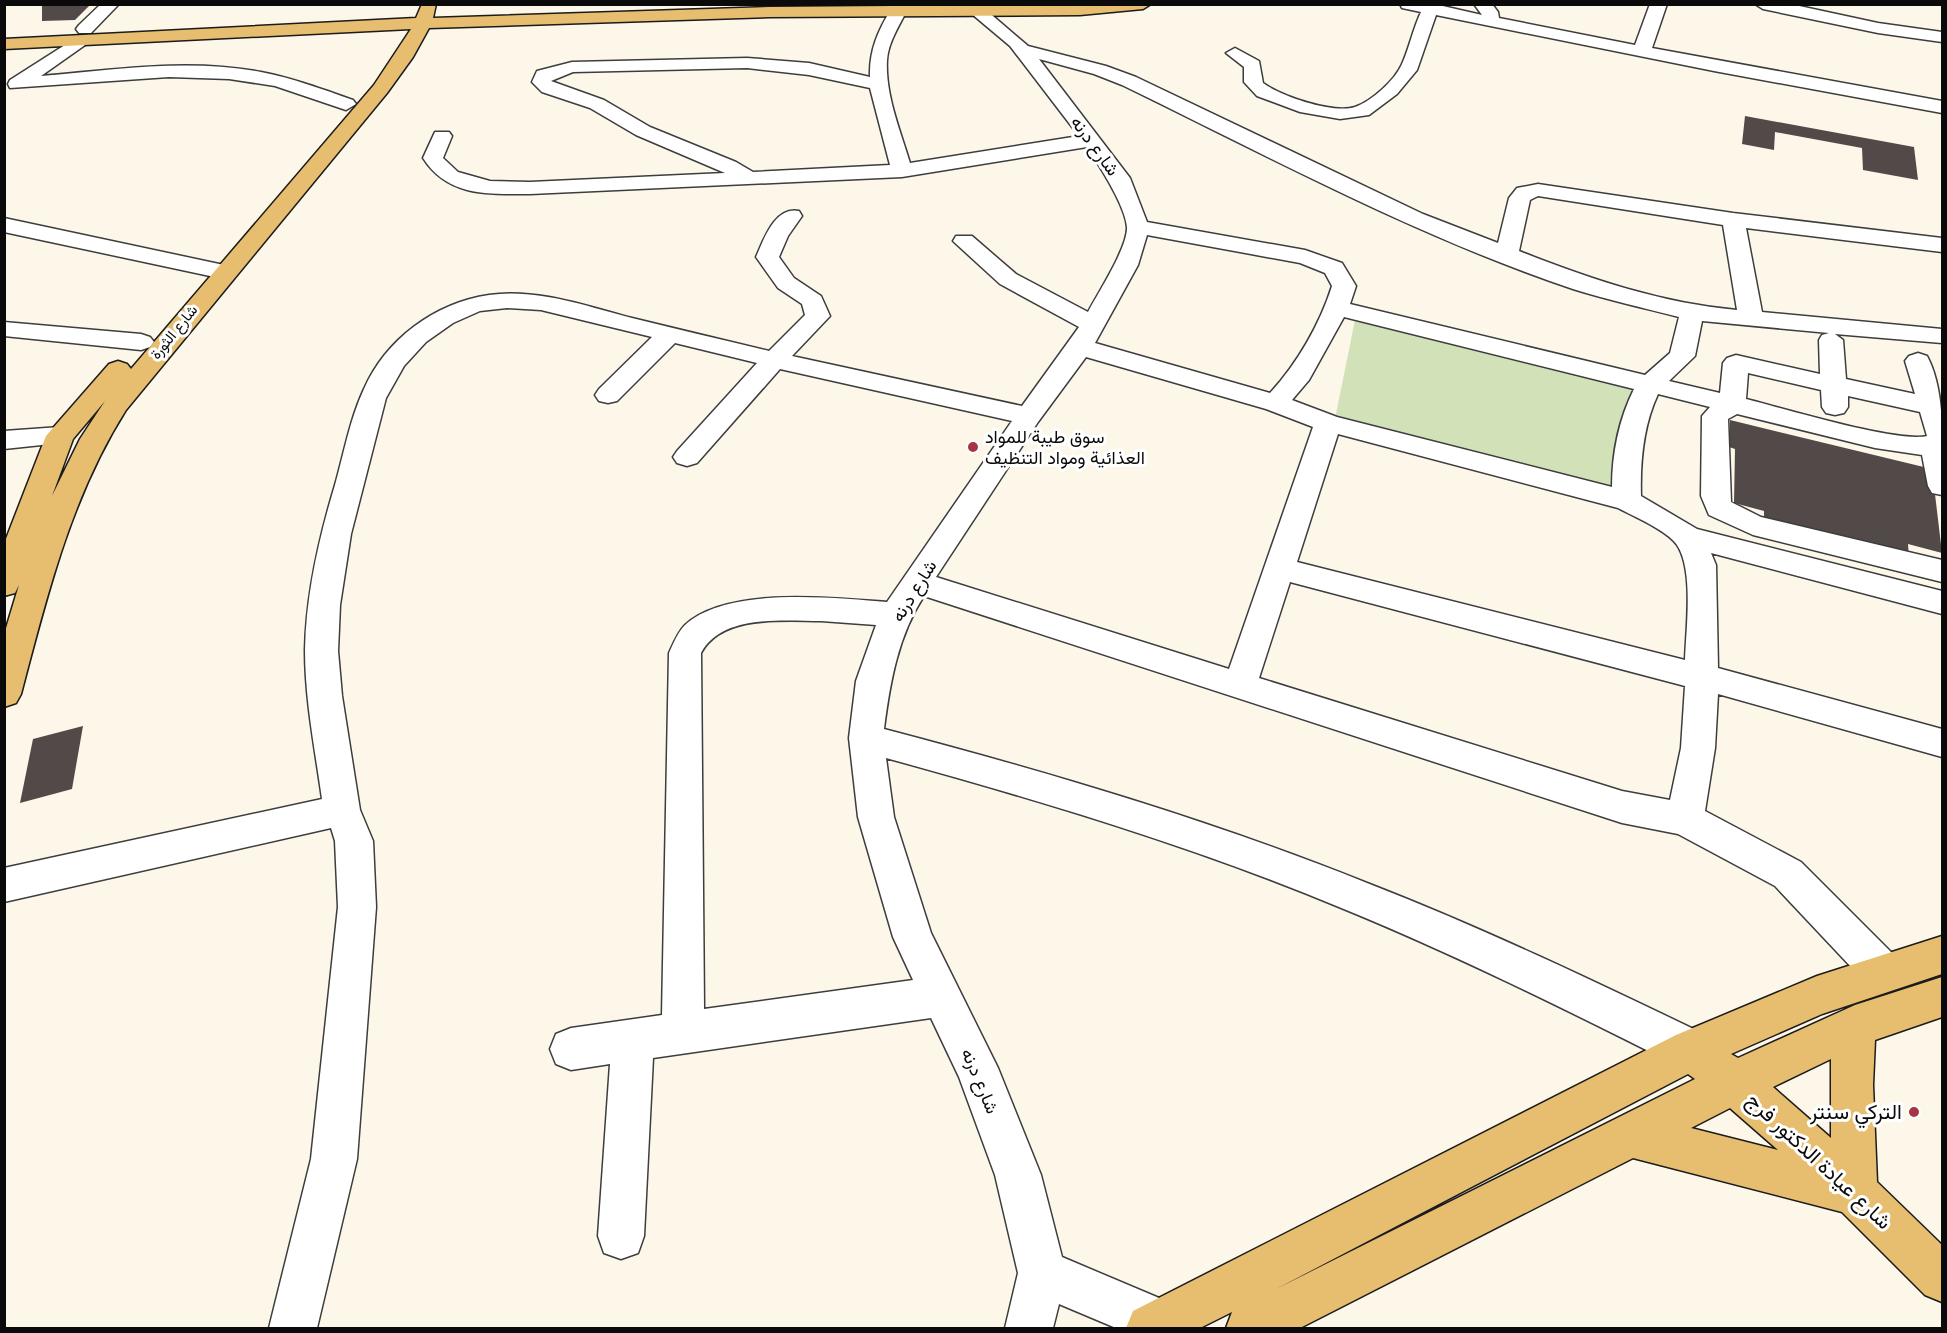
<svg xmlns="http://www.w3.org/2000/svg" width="1947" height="1333" font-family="Spectral,Vazirmatn,serif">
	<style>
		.green { fill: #d1e1b8 }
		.building { fill: #514a48 }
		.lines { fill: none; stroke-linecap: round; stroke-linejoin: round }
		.minor-casing { stroke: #3d3d3d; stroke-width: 3 }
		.major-casing { stroke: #1b1b1b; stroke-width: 3 }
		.minor { fill: #fff; fill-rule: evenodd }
		.major { fill: #e7be6f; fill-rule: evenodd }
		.poi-dot { fill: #a73445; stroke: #fff; stroke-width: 2 }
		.labels { text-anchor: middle; stroke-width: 6; stroke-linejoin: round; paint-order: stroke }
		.far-street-label { font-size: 15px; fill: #0a0a0a; stroke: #fff }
		.street-label { font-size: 18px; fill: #0a0a0a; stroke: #fff }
		.poi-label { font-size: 18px; fill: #0a0a0a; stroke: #fff; text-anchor: start }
		.near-poi-label { font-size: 21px; fill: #0a0a0a; stroke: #fff; text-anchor: end }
		.near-street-label { font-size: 21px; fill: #0a0a0a; stroke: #fff }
	</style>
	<rect width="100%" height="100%" fill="#fcf7e9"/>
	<path class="green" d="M 1356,315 L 1636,385 L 1617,493 L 1335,419 Z"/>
	<path class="building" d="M 42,4 L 91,4 L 75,20 L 42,21 Z
		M 1745,116 L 1914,147 L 1918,180 L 1863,170 L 1862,148 L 1775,132 L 1774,150 L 1742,144 Z
		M 1730,420 L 1932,469 L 1942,553 L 1908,544 L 1909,558 L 1764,520 L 1764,511 L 1734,503 L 1735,449 L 1729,447 Z
		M 83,726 L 72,789 L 20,803 L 33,739 Z"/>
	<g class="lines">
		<g class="minor-casing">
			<path id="minor" d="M 101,4 L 119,4 L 91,33 L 79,33 L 76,29 L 79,25 Z
				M 960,4 L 979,4 L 1028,46 L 1106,66 L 1136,77 L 1423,214 L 1498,243 L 1509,198 L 1517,188 L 1538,184 L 1733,213 L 1942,238 L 1942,252 L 1746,228 L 1762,312 L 1942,329 L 1942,343 L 1835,334 L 1843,340 L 1846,379 L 1915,394 L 1905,361 L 1909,356 L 1918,353 L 1927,356 C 1947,393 1942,452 1942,495 L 1932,493 L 1928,486 L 1922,455 L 1875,448 L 1737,414 L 1728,419 L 1731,502 L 1761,517 L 1942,560 L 1942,582 L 1753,535 L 1709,515 L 1701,496 L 1702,416 L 1710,407 L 1658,394 C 1643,426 1640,462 1641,496 L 1697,529 L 1942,591 L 1942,614 L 1711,553 L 1716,565 L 1718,668 L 1942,729 L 1942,757 L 1718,694 L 1715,748 L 1705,811 L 1801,862 L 1897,958 L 1903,972 L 1897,986 L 1883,991 L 1869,986 L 1775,886 L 1678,834 L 1622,823 L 924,596 C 898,636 890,682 884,729 C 1048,772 1210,820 1367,883 C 1483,928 1594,981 1706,1035 L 1712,1050 L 1706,1065 L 1691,1071 L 1676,1065 C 1565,1009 1454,954 1339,907 C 1192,846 1039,800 886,758 L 894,817 L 931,933 L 998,1068 L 1041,1175 L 1062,1257 L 1178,1306 L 1186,1323 L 1183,1328 L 1116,1328 L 1059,1304 L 1053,1328 L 1005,1328 L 1018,1273 L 995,1175 L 959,1077 L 931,1018 L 653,1058 L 644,1236 L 638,1253 L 621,1259 L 604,1253 L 598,1236 L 610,1064 L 571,1070 L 556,1064 L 550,1049 L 556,1034 L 571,1028 L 662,1015 L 669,653 C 673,644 678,632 685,625 C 727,586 834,598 887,602 L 1012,421 L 780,369 L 697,463 L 687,466 L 677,463 L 673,457 L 677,451 L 757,363 L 675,343 L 617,401 L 608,403 L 599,401 L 595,395 L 599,389 L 652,337 L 541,310 L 507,308 L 480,311 L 453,323 L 426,342 L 404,366 L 386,398 L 351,534 L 340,605 L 338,651 L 342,696 L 360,810 L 373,841 L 376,907 L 357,1159 L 317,1328 L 269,1328 L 311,1159 L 338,907 L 335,841 L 331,828 L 4,902 L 4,868 L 322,799 C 315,749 305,700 305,650 C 306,594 319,538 335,485 C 344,453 350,419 364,389 C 386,339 435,303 489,295 C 537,288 586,306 632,318 C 677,329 723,340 769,351 L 805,315 L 802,304 L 778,288 L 756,257 C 764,239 775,206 799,211 L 802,216 L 788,236 L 779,257 L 794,278 L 821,296 L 830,316 L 792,356 L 1022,406 L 1079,327 L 1000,284 L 953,241 L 956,236 L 972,236 L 1016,274 L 1088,312 C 1098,293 1128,247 1127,227 C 1125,205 1099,165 1087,147 L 902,177 L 530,194 C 488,194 448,197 423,158 L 435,132 L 449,132 L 452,136 L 443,158 L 458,172 L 490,181 L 530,182 L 725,173 L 636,135 L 590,108 L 542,92 L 532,82 L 537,71 L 572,62 L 747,58 L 809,63 L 870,77 C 869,51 878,30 892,8 L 898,7 L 906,12 C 899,26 888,43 887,60 C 885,94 900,130 910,163 L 1079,136 L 1010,46 ZM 1039,59 L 1094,74 L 1122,85 C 1270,157 1418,237 1573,289 C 1608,300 1644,308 1679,317 L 1670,353 L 1645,375 L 1350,304 L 1356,286 L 1342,263 L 1305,250 L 1147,222 L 1130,178 ZM 747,68 L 809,75 L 870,88 L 890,165 L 753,172 L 736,162 L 650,127 L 604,100 L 551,81 L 573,72 ZM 1538,196 L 1723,225 L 1737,310 C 1661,303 1590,279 1519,251 L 1530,200 ZM 1147,235 L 1300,263 L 1325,273 L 1332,286 C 1320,324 1297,364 1270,393 L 1095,343 L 1138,265 ZM 1344,317 L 1634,389 C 1619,419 1612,454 1612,487 L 1337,417 L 1292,400 L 1309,380 ZM 1702,321 L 1829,333 L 1822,335 L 1819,340 L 1820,374 L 1736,355 L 1727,358 L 1723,363 L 1720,393 L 1669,381 L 1695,356 ZM 1086,357 L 1266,409 L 1313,427 L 1229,669 L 936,577 L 1038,422 ZM 1748,373 L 1821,390 L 1822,407 L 1826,413 L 1835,415 L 1844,413 L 1848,407 L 1848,396 L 1920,412 L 1927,436 C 1897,443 1783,408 1746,399 ZM 1338,434 L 1618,508 C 1633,516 1668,531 1677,545 C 1694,570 1686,629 1685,660 L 1297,562 ZM 1290,582 L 1685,686 L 1681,748 L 1670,800 L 1622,791 L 1259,678 ZM 821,621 L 876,625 L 856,681 L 849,738 L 858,817 L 893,937 L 913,980 L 704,1009 L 701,653 C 722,614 783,621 821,621 Z
				M 1400,4 L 1434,4 L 1482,15 L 1474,4 L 1492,4 L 1498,12 L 1499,18 L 1635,45 L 1650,4 L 1667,4 L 1652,48 L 1942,101 L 1942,113 L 1714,71 L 1436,15 L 1417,70 L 1397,94 L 1369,115 L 1340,119 L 1300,112 L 1257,96 L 1244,82 L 1244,67 L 1226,53 L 1235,48 L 1259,61 L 1263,83 C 1281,96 1333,114 1355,107 C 1372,101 1395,80 1402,64 C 1409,49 1413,29 1421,12 L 1402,8 Z
				M 1755,4 L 1790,4 L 1878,23 L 1942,32 L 1942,42 L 1878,33 L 1763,9 Z
				M 79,36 L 88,41 L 85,45 L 41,76 C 113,70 188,58 261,72 C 292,78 322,89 353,100 L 356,104 L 346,110 L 275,86 L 229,79 L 169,77 L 10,88 L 8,84 L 10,80 Z
				M 4,218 L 224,265 L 232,267 L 236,272 L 232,277 L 224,279 L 4,232 Z
				M 4,322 L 141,334 L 150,337 L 154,342 L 150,347 L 141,350 L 4,336 Z
				M 60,427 L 70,430 L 74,436 L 70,442 L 4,449 L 4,431 Z"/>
		</g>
		<g class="major-casing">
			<path id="major" d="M 422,4 L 436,4 L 433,18 L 770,7 L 1151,4 L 1143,9 L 1080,15 L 770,17 L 429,28 L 413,57 L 387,93 L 126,410 C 71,497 47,595 21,694 L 16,703 L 4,707 L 4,635 L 19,585 L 15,593 L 4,596 L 4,544 L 46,436 L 109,364 L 118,361 L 127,364 L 131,369 L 374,85 L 411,29 L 4,49 L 4,39 L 416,18 ZM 105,401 L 80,439 L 52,496 L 73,439 Z
				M 1942,936 L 1942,974 L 1822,1014 L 1731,1054 L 1738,1058 L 1855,1005 L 1942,977 L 1942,1017 L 1875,1040 L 1873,1085 L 1877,1182 L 1942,1245 L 1942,1302 L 1925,1295 L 1842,1212 L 1633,1158 L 1300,1328 L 1226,1328 L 1232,1312 L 1200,1328 L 1126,1328 L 1133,1311 L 1676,1035 L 1817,976 ZM 1831,1059 L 1831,1138 L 1773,1087 ZM 1688,1074 L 1695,1079 L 1276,1289 ZM 1730,1108 L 1778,1150 L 1691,1128 Z"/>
		</g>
		<use href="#minor" class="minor"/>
		<use href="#major" class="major"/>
	</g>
	<g class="poi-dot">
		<circle cx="973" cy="447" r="6"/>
		<circle cx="1914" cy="1112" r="6"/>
	</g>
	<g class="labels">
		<g class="far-street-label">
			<text transform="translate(174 332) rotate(-51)" y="5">شارع الثورة</text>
		</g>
		<g class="street-label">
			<text transform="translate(1095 146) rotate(54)" y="6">شارع درنه</text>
			<text transform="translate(914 591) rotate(-58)" y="6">شارع درنه</text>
			<text transform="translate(980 1081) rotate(67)" y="6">شارع درنه</text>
		</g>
		<g class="poi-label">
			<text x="985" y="443">سوق طيبة للمواد<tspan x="985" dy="21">العذائية ومواد التنظيف</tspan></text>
		</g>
		<g class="near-poi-label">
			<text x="1902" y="1119">التركي سنتر</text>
		</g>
		<g class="near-street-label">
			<text transform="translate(1819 1161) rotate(43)" y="7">شارع عيادة الدكتور فرج</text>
		</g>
	</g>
	<rect width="1947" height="1333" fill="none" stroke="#0a0a0a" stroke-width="12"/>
</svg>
